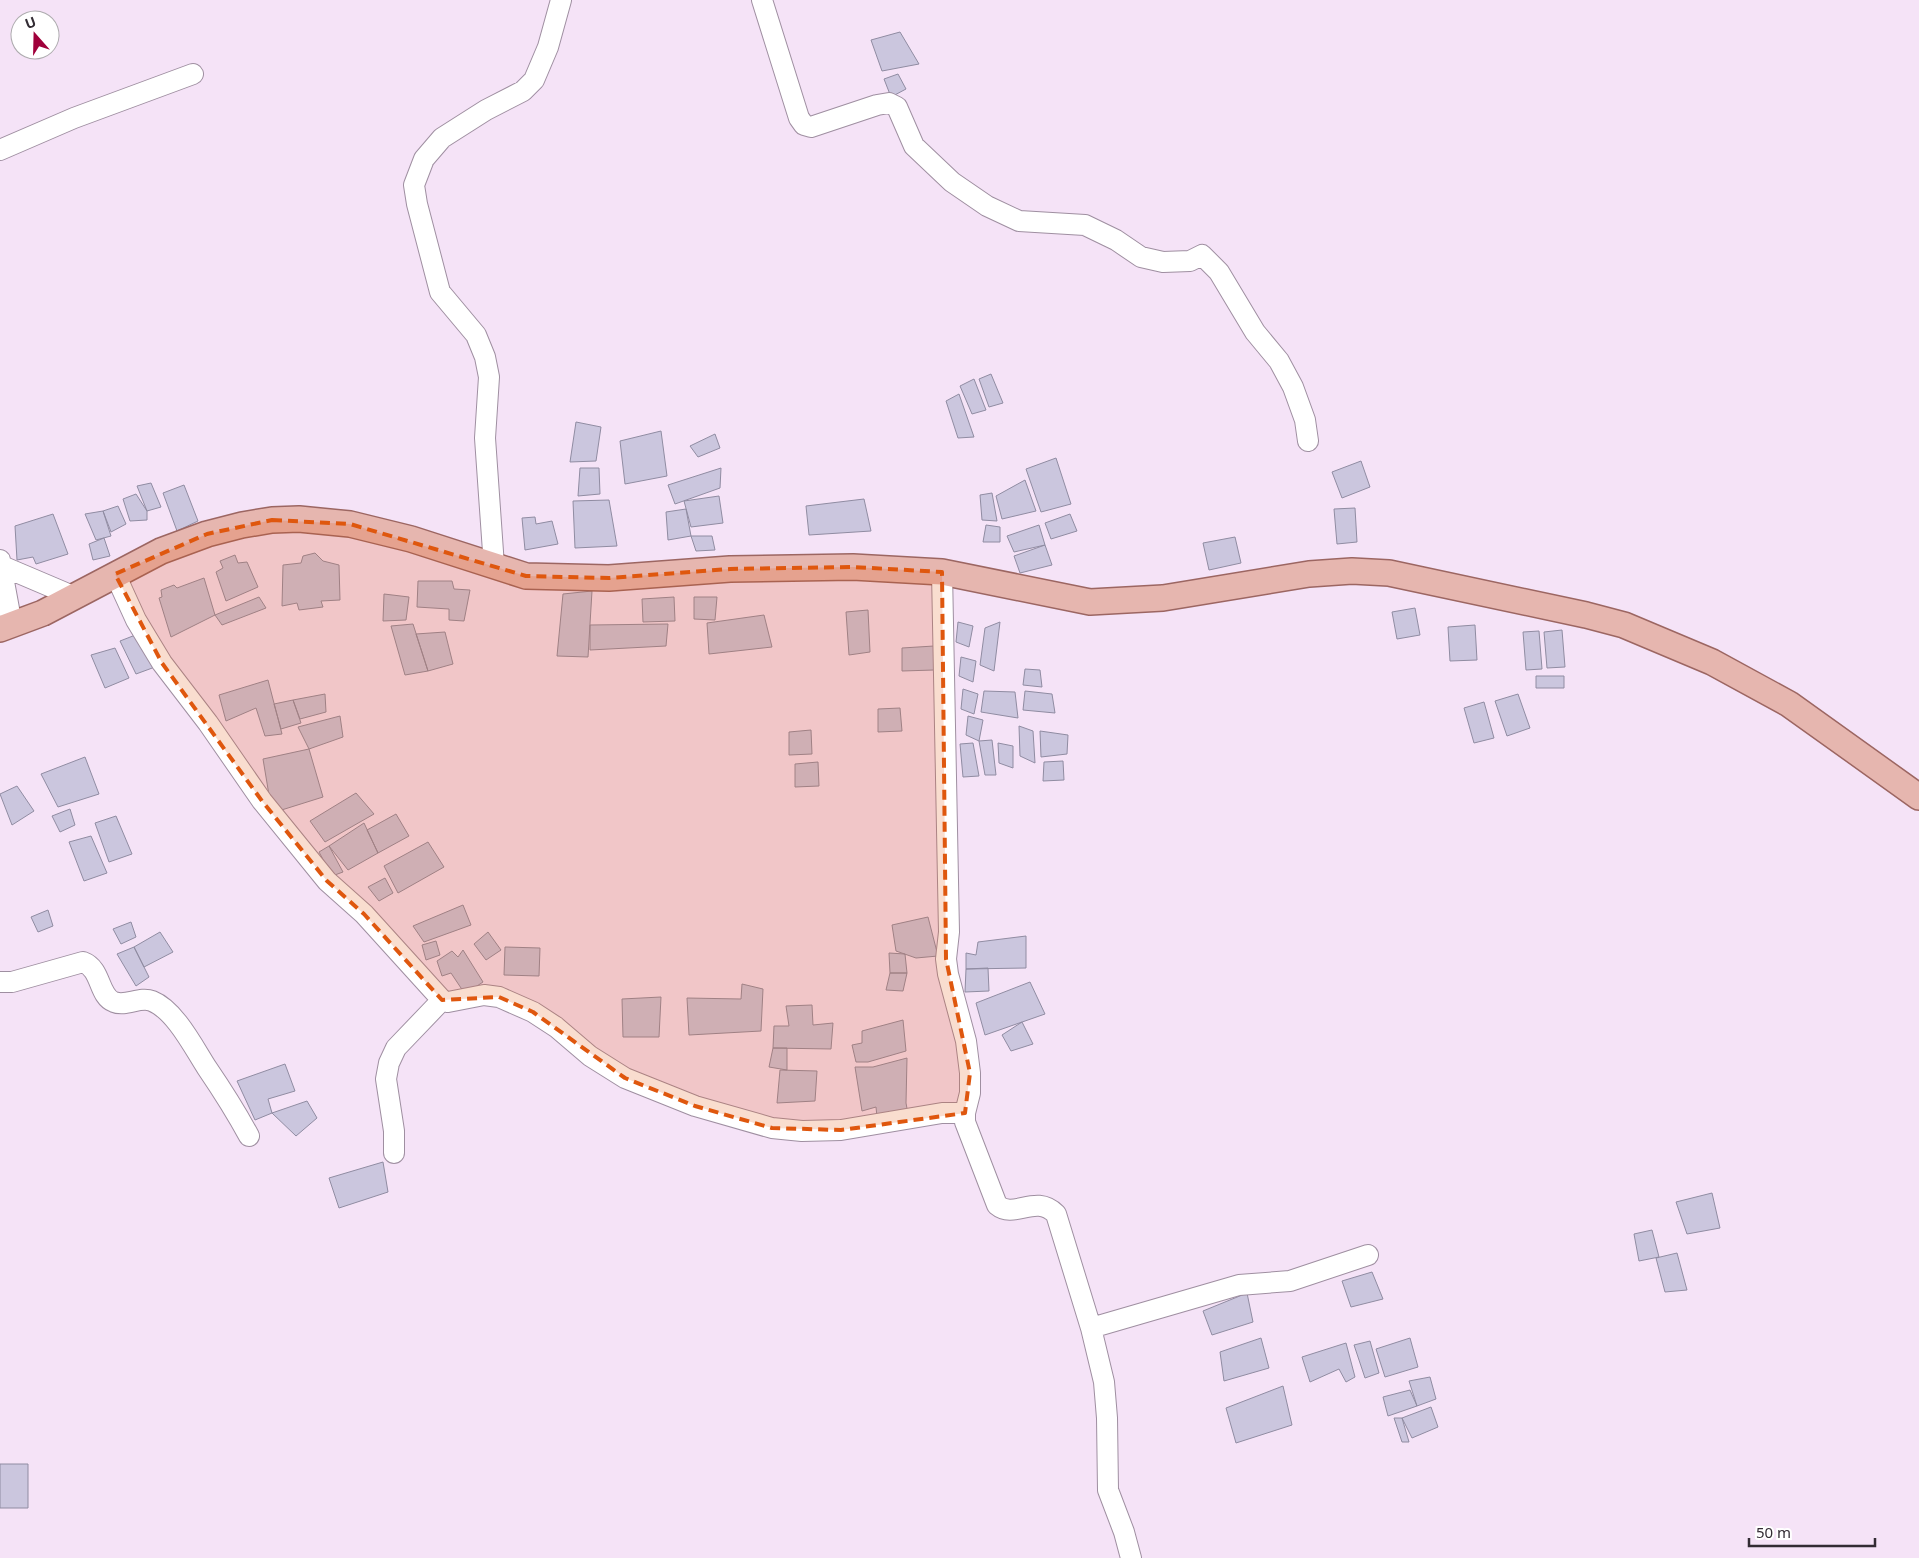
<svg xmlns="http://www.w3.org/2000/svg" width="1919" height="1558" font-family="'Noto Sans',sans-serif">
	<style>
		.building { fill: #cbc6de; stroke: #908ca2 }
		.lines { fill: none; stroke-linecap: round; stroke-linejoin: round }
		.minor-casing { stroke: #9f8fa1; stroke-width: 22 }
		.major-casing { stroke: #9c6662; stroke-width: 28 }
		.minor { stroke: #fff; stroke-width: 20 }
		.major { stroke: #e6b6af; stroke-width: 25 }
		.marked { fill: #df570e; fill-opacity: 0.2; stroke: #df570e; stroke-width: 4; stroke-dasharray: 10 6; stroke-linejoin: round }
	</style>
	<rect width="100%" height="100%" fill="#f5e3f7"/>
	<path class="building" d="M 900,32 L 919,64 L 882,71 L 871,40 Z
		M 898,74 L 906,89 L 891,97 L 884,79 Z
		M 991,374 L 1003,403 L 989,407 L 979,379 Z
		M 974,379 L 986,410 L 972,414 L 960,386 Z
		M 959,394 L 974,437 L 958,438 L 946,401 Z
		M 576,422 L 601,427 L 596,461 L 570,462 Z
		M 661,431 L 667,476 L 625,484 L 620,441 Z
		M 715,434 L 720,448 L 698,457 L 690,446 Z
		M 1056,458 L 1071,504 L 1041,512 L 1026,469 Z
		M 1361,461 L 1370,487 L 1342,498 L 1332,472 Z
		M 580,468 L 599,468 L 600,494 L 578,496 Z
		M 721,468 L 720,488 L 675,504 L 668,485 Z
		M 1025,480 L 1036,511 L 1002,519 L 996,496 Z
		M 151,483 L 161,507 L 147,511 L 137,486 Z
		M 184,485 L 198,521 L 177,531 L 163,493 Z
		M 992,493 L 997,521 L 982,520 L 980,495 Z
		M 136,494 L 147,511 L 147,520 L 130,521 L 123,499 Z
		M 719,496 L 723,523 L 691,527 L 684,501 Z
		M 864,499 L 871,531 L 809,535 L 806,506 Z
		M 609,500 L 617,546 L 575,548 L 573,501 Z
		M 118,506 L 126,524 L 111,532 L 103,511 Z
		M 1355,508 L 1357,542 L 1337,544 L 1334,509 Z
		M 686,509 L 691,536 L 668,540 L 666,512 Z
		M 103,511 L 111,536 L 96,540 L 85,514 Z
		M 53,514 L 68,554 L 36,564 L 33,557 L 17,560 L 15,526 Z
		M 1070,514 L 1077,531 L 1051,539 L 1045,523 Z
		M 535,517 L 536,524 L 552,521 L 558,544 L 525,550 L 522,518 Z
		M 986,525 L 1000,527 L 1000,542 L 983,542 Z
		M 1039,525 L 1045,545 L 1014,552 L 1007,536 Z
		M 691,536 L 712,536 L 715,550 L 696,551 Z
		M 1235,537 L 1241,563 L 1209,570 L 1203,543 Z
		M 104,538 L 110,556 L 93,560 L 89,544 Z
		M 1045,545 L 1052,565 L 1020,573 L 1014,556 Z
		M 315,553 L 323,561 L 339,565 L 340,600 L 321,601 L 323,607 L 299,610 L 297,603 L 282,606 L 283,565 L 301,563 L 303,556 Z
		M 235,555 L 238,563 L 247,562 L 258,587 L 226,601 L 216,572 L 223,568 L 220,561 Z
		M 204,578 L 215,615 L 171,637 L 159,598 L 162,597 L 161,590 L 174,585 L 177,588 Z
		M 418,581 L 452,581 L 454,589 L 470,590 L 464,621 L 449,620 L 449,609 L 417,607 Z
		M 592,591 L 588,657 L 557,656 L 563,594 Z
		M 384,594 L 409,597 L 406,620 L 383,621 Z
		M 259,597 L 266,608 L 222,625 L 215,615 Z
		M 674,597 L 675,621 L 643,622 L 642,599 Z
		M 694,597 L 717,597 L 715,620 L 694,619 Z
		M 1415,608 L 1420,635 L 1397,639 L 1392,612 Z
		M 868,610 L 870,652 L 849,655 L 846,612 Z
		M 764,615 L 772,647 L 709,654 L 707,623 Z
		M 958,622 L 973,626 L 969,647 L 956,642 Z
		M 1000,622 L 994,671 L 980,665 L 985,628 Z
		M 413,624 L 428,671 L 405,675 L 391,626 Z
		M 668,624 L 666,646 L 590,650 L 590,625 Z
		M 1475,625 L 1477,660 L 1450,661 L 1448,627 Z
		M 1562,630 L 1565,667 L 1547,668 L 1544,632 Z
		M 1539,631 L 1542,669 L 1526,670 L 1523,632 Z
		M 445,632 L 453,664 L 428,671 L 416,634 Z
		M 138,634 L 155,667 L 136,674 L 120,641 Z
		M 934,646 L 934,670 L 902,671 L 902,648 Z
		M 115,648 L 129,678 L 105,688 L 91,655 Z
		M 961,657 L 976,661 L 973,682 L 959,676 Z
		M 1025,669 L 1040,670 L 1042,687 L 1023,685 Z
		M 1536,676 L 1564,676 L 1564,688 L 1536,688 Z
		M 268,680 L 282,734 L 265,736 L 256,708 L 226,721 L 219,695 Z
		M 963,689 L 978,694 L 974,714 L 961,709 Z
		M 984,691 L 1015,692 L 1018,718 L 981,712 Z
		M 1025,691 L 1052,694 L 1055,713 L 1023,710 Z
		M 325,694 L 326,712 L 300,719 L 293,700 Z
		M 1518,694 L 1530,728 L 1507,736 L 1495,701 Z
		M 293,700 L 301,723 L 281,729 L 274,704 Z
		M 1484,702 L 1494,738 L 1474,743 L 1464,708 Z
		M 900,708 L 902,731 L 878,732 L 878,709 Z
		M 340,716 L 343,737 L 309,749 L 298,727 Z
		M 968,716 L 983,720 L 979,741 L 966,735 Z
		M 1019,726 L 1033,731 L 1035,763 L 1020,756 Z
		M 811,730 L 812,754 L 789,755 L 789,732 Z
		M 1040,731 L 1068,735 L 1067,754 L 1041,757 Z
		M 992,740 L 996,775 L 985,775 L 979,741 Z
		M 973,743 L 979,776 L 963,777 L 960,744 Z
		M 998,743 L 1013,746 L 1013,768 L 999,763 Z
		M 309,749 L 323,797 L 272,813 L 263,759 Z
		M 85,757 L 99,794 L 58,807 L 41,774 Z
		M 1063,761 L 1064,780 L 1043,781 L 1044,762 Z
		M 818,762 L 819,786 L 795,787 L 795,764 Z
		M 17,786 L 34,811 L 12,825 L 0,794 Z
		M 356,793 L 374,814 L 325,842 L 310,821 Z
		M 70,809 L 75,825 L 60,832 L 52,816 Z
		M 396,814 L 409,836 L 378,853 L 367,830 Z
		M 116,816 L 132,854 L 109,862 L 95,823 Z
		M 364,823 L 378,853 L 348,870 L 329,846 Z
		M 91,836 L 107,873 L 84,881 L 69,842 Z
		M 428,842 L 444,867 L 398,893 L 384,866 Z
		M 329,846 L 343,872 L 332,876 L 319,852 Z
		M 385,878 L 393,893 L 379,901 L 368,887 Z
		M 463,905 L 471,925 L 424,942 L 413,926 Z
		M 48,910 L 53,926 L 38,932 L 31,917 Z
		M 928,917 L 938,956 L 916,958 L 896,951 L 892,925 Z
		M 131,922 L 136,937 L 121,944 L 113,929 Z
		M 160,932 L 173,952 L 144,967 L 134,947 Z
		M 488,932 L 501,950 L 486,960 L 474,944 Z
		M 1026,936 L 1026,968 L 966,969 L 966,953 L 976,955 L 978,942 Z
		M 436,941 L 440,955 L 426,960 L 422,945 Z
		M 134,947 L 149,977 L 136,986 L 117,954 Z
		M 505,947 L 540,948 L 539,976 L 504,975 Z
		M 463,950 L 483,982 L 465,994 L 451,973 L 442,976 L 437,961 L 452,951 L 458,957 Z
		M 889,953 L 905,954 L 907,973 L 890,973 Z
		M 988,968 L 989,991 L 965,992 L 966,969 Z
		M 890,973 L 907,973 L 903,991 L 886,990 Z
		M 1030,982 L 1045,1014 L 985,1035 L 976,1003 Z
		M 742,984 L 763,989 L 761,1031 L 689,1035 L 687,998 L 741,999 Z
		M 661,997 L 659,1037 L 623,1037 L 622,999 Z
		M 812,1005 L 813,1025 L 833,1023 L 831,1049 L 773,1048 L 774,1026 L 789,1026 L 786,1006 Z
		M 903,1020 L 906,1051 L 868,1062 L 856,1062 L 852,1045 L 862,1043 L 862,1031 Z
		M 1022,1022 L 1033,1044 L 1011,1051 L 1002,1035 Z
		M 773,1048 L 787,1048 L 787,1070 L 769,1067 Z
		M 907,1058 L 906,1103 L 908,1114 L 877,1117 L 876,1107 L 862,1111 L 855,1067 L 873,1067 Z
		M 285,1064 L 295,1091 L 268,1099 L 272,1113 L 255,1120 L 237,1081 Z
		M 780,1070 L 817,1071 L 815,1101 L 777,1103 Z
		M 307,1101 L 317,1118 L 296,1136 L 272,1113 Z
		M 383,1162 L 388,1192 L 339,1208 L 329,1178 Z
		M 1712,1193 L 1720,1228 L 1687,1234 L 1676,1202 Z
		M 1652,1230 L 1659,1257 L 1639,1261 L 1634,1234 Z
		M 1677,1253 L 1687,1290 L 1665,1292 L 1656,1258 Z
		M 1372,1272 L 1383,1299 L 1351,1307 L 1342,1281 Z
		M 1247,1293 L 1253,1322 L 1212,1335 L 1203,1311 Z
		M 1261,1338 L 1269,1368 L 1224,1381 L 1220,1352 Z
		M 1410,1338 L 1418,1367 L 1385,1377 L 1376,1349 Z
		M 1370,1341 L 1379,1373 L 1365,1378 L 1354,1345 Z
		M 1346,1343 L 1355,1377 L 1346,1382 L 1339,1369 L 1310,1382 L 1302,1357 Z
		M 1430,1377 L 1436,1399 L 1417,1406 L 1409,1381 Z
		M 1283,1386 L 1292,1425 L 1236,1443 L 1226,1408 Z
		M 1410,1390 L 1417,1406 L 1388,1416 L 1383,1397 Z
		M 1431,1407 L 1438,1427 L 1412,1438 L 1402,1418 Z
		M 1394,1418 L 1402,1418 L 1409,1442 L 1402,1442 Z
		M 0,1464 L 28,1464 L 28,1508 L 0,1508 Z"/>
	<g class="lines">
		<g class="minor-casing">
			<path id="minor" d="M 762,0 L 799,118 L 804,125 L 811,127 L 877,105 L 889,103 L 897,107 L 914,146 L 952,182 L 987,206 L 1019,221 L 1085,225 L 1116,240 L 1141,257 L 1163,262 L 1190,261 L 1202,255 L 1219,272 L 1255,332 L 1279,361 L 1293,387 L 1305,420 L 1308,441
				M 0,150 L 74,118 L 193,74
				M 0,560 L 12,625
				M 2,566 L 75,597
				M 494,566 L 485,438 L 489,377 L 485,357 L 476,335 L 440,292 L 417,204 L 414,185 L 424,159 L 442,138 L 486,110 L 523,91 L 534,80 L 548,47 L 561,0
				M 942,572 L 949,932 L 946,959 L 948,974 L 966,1041 L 970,1073 L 970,1093 L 965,1113
				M 115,574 L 136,620 L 162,663 L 208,723 L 262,801 L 327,881 L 364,914 L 442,1000 L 448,1002 L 484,995 L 499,997 L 533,1012 L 556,1027 L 590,1056 L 625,1078 L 695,1106 L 772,1128 L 802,1131 L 841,1130 L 942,1113 L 965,1113 L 965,1122 L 997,1205 C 1015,1220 1035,1193 1056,1214 L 1091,1328 L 1104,1382 L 1107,1418 L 1108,1490 L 1124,1532 L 1131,1558
				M 0,982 L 12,982 L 83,962 C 102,969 98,996 114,1002 C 126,1007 140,996 152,1001 C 175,1010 194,1048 207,1068 C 222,1090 236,1112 249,1136
				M 394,1153 L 394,1131 L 386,1079 L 389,1063 L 396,1048 L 442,1000
				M 1091,1328 L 1239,1285 L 1290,1281 L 1368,1255"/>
		</g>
		<g class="major-casing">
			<path id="major" d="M 0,629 L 43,613 L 161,551 L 207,534 L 242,525 L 272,520 L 299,519 L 350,524 L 411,539 L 526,576 L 609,578 L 730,569 L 853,567 L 942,572 L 1090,602 L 1163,598 L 1309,574 L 1352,571 L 1389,573 L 1586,615 L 1624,625 L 1712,662 L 1789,704 L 1919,797"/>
		</g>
		<use href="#minor" class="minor"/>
		<use href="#major" class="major"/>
	</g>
	<path class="marked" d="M 272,520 L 350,524 L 526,576 L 609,578 L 730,569 L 853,567 L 942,572 L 946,959 L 970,1073 L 965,1113 L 841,1130 L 772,1128 L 695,1106 L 625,1078 L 533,1012 L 499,997 L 442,1000 L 364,914 L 327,881 L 262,801 L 162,663 L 115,574 L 207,534 Z"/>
	<g transform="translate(35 35) rotate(340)"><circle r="24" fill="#ffffff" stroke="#adabae"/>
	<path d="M0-4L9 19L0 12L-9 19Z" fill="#a0003b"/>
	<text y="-8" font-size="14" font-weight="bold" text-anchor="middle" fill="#332c34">U</text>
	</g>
	<path d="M1749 1538v8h126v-8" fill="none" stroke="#332c34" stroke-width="2.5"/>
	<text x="1756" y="1538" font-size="15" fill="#332c34" stroke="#ffffff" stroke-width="4" paint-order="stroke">50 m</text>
</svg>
